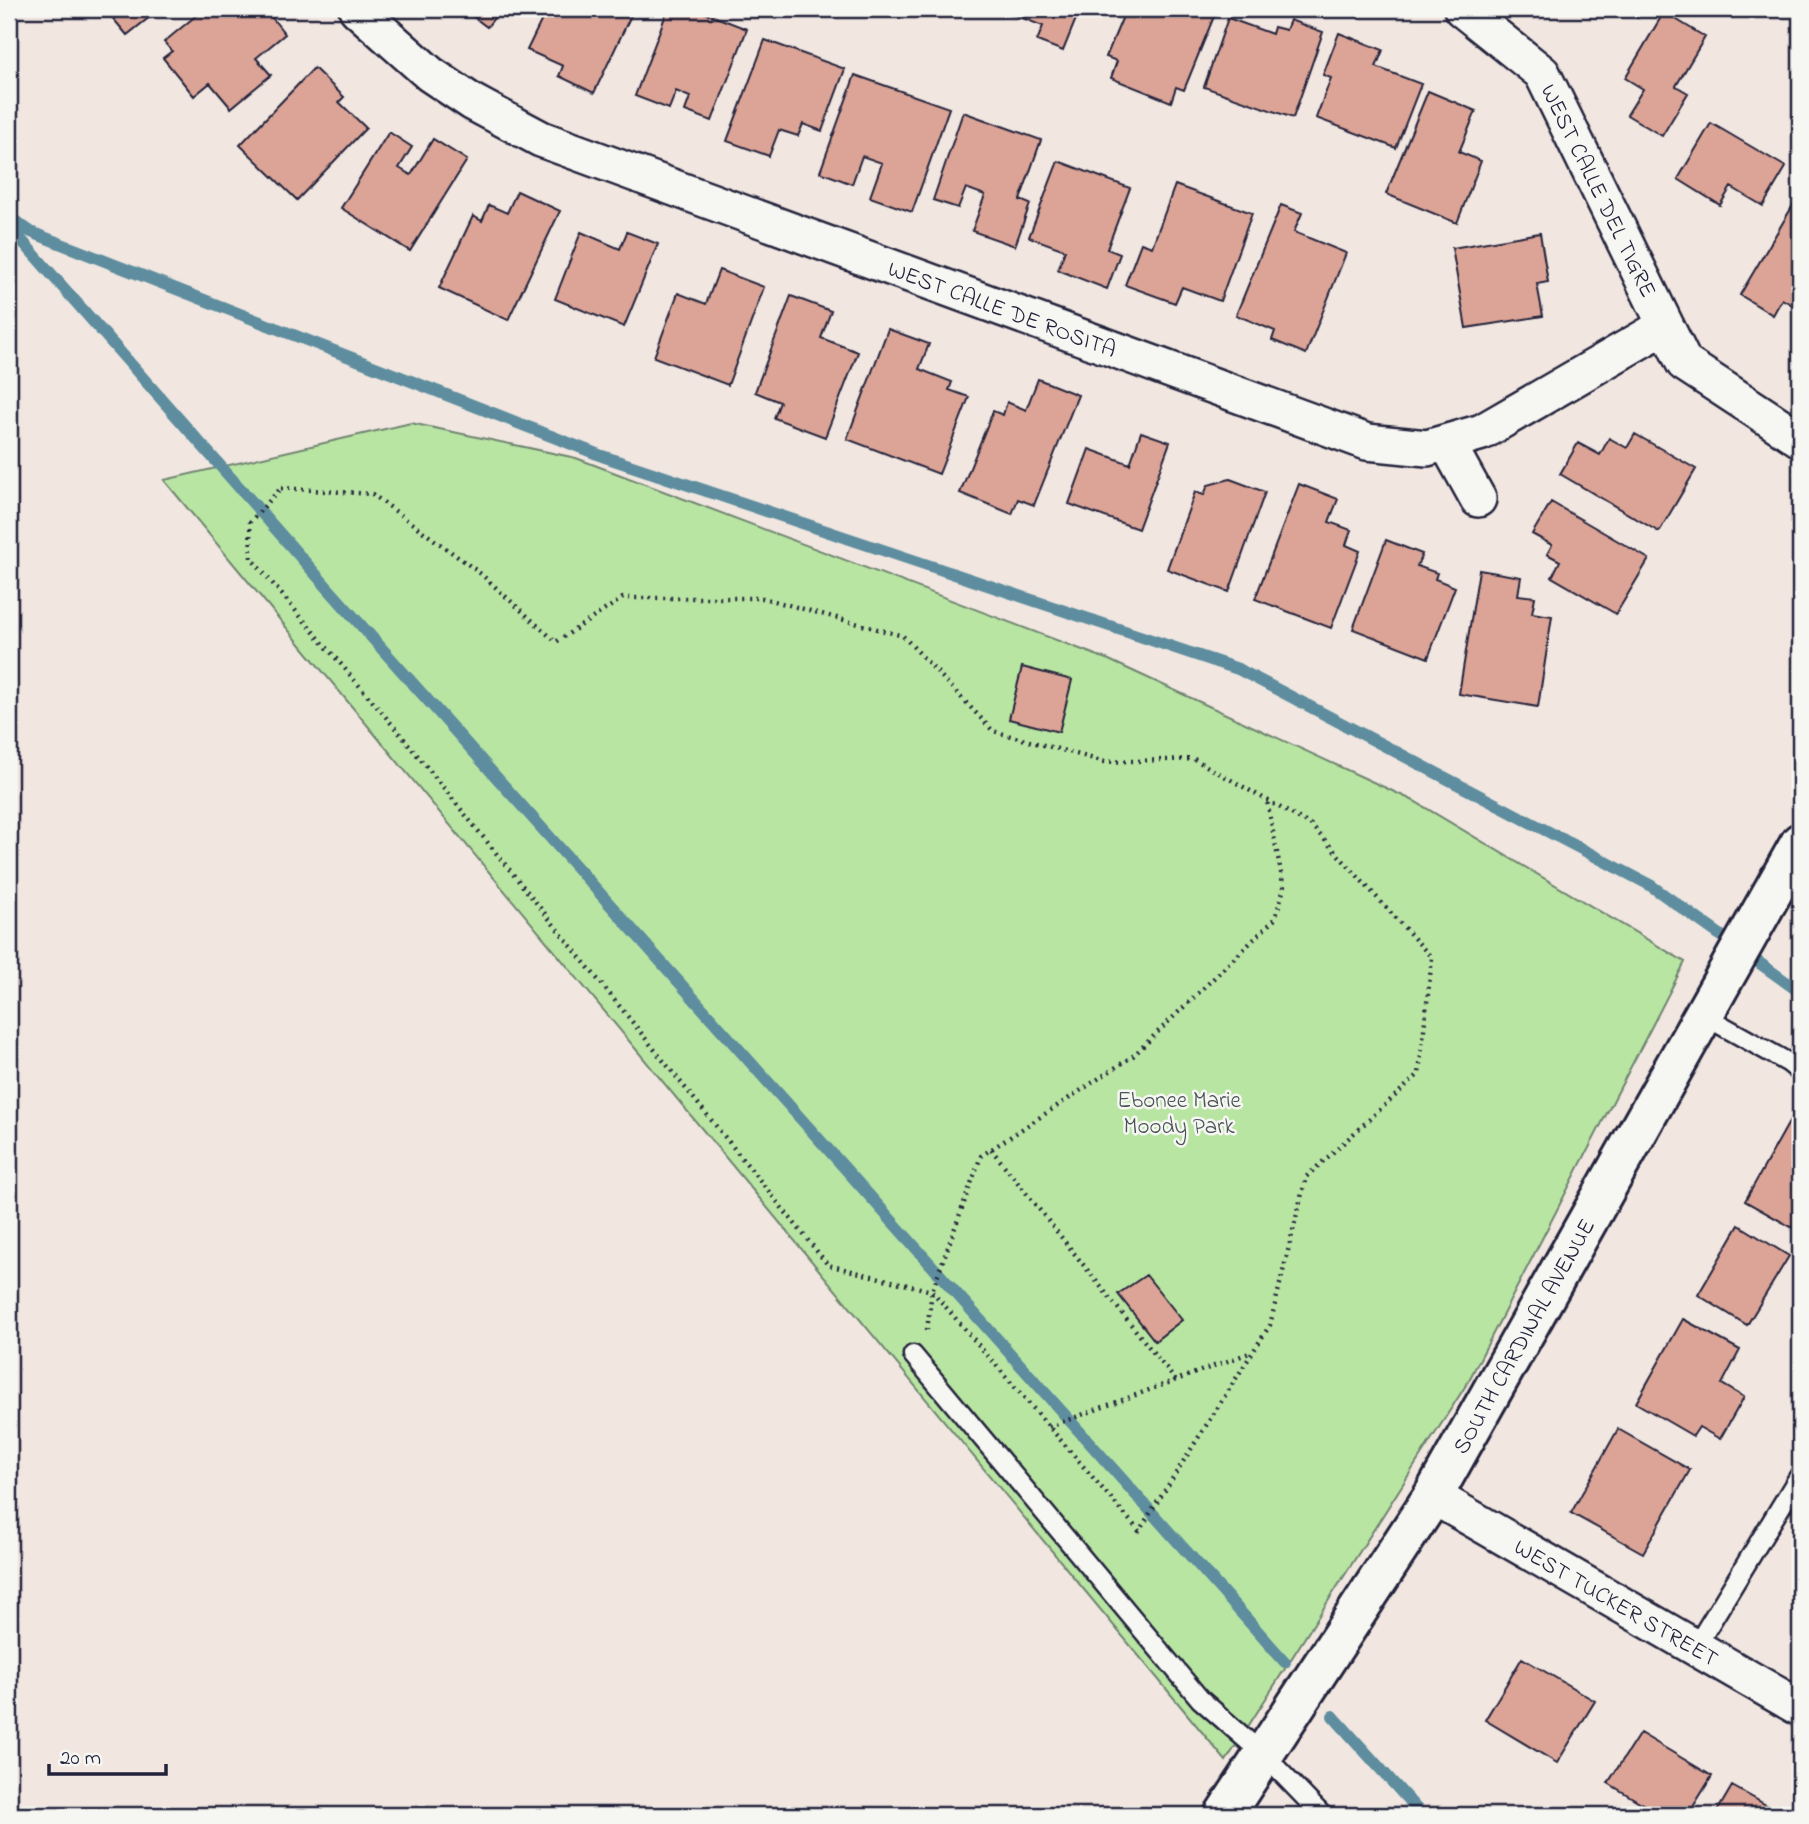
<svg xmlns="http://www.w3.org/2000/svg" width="1809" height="1824" font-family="'Indie Flower',sans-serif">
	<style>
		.green { fill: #b9e5a3; stroke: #6e846f; stroke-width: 2 }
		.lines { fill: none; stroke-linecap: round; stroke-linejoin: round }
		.stream { stroke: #5d8d9e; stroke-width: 12 }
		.building { fill: #dca496; stroke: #22223b; stroke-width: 2 }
		.lane-casing { stroke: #22223b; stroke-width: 23 }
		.street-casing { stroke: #22223b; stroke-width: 40 }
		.secondary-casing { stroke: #22223b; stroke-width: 44 }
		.path { stroke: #22223b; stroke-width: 4.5; stroke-dasharray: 2 5; stroke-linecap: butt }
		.lane { stroke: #f6f6f2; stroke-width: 18 }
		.street { stroke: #f6f6f2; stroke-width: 35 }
		.secondary { stroke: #f6f6f2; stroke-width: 38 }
		.labels { text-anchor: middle; stroke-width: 5; stroke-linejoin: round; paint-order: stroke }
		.street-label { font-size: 23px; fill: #22223b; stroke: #f6f6f2 }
		.park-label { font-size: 23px; fill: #485355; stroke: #f6f6f2 }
	</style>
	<rect width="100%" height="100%" fill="#f1e6e0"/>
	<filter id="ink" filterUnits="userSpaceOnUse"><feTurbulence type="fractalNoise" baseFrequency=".0143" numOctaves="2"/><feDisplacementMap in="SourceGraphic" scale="14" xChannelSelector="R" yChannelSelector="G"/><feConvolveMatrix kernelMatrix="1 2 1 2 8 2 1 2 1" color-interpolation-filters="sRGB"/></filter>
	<g filter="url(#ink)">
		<path class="green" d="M 411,423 L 576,458 L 1109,660 L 1414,801 L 1685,962 L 1468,1382 L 1226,1761 L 164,480 Z"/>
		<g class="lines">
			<path class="stream" d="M 9,217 L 31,232 L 602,456 L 1238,669 L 1650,885 L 1800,992
				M 9,226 L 326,586 L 1285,1662
				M 1333,1716 L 1422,1815"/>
		</g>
		<path class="building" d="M 105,9 L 160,9 L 127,35 Z
			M 204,9 L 265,9 L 285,34 L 256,58 L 271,75 L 231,108 L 210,83 L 194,96 L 163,58 L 172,51 L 164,42 Z
			M 463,9 L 501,9 L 487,27 Z
			M 547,9 L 634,9 L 594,93 L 559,76 L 563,66 L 527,50 Z
			M 668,9 L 695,9 L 747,29 L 712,121 L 685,111 L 690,97 L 676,91 L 669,109 L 635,96 Z
			M 1015,9 L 1080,9 L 1063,51 L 1037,41 L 1043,26 L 1012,14 Z
			M 1126,9 L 1217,9 L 1184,90 L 1176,87 L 1171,102 L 1111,78 L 1117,61 L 1106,57 Z
			M 1622,9 L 1643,9 L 1638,18 Z
			M 1664,12 L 1705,37 L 1676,86 L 1688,93 L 1662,136 L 1627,115 L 1643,89 L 1625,78 Z
			M 1228,18 L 1272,34 L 1274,27 L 1286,30 L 1290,20 L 1323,32 L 1293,118 L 1204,87 Z
			M 1339,33 L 1383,50 L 1376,67 L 1421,84 L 1396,148 L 1316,118 L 1331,78 L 1323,75 Z
			M 765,40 L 845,69 L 822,131 L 803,124 L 798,136 L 779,130 L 769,156 L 727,141 Z
			M 314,68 L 344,97 L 339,102 L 366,128 L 297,200 L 240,145 Z
			M 855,75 L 949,108 L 912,212 L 870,197 L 882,163 L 862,156 L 852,184 L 820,172 Z
			M 1428,91 L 1476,111 L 1459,152 L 1481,161 L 1457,223 L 1386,194 Z
			M 963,112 L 1041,140 L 1020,200 L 1030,204 L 1015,246 L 972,231 L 985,195 L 966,188 L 958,208 L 933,200 Z
			M 1711,123 L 1786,167 L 1763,206 L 1731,187 L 1720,205 L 1678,179 Z
			M 389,132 L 412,147 L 399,168 L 411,175 L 433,139 L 467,160 L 410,251 L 341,208 Z
			M 1058,161 L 1130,188 L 1107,249 L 1120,254 L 1107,289 L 1058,270 L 1065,250 L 1029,237 Z
			M 1175,185 L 1252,213 L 1220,301 L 1182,287 L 1175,303 L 1125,285 L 1141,243 L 1152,247 Z
			M 517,191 L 560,211 L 508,320 L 439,288 L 473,216 L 482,221 L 489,205 L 507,213 Z
			M 1795,202 L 1800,205 L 1800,300 L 1796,307 L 1782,299 L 1773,315 L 1740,295 Z
			M 1281,205 L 1302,213 L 1294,232 L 1346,253 L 1306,354 L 1272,340 L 1275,331 L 1236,315 Z
			M 581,232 L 620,249 L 627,232 L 658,244 L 624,327 L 555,299 Z
			M 1540,233 L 1548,282 L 1537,284 L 1543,316 L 1466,328 L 1452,248 Z
			M 719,270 L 764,287 L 728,385 L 654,357 L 678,293 L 706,304 Z
			M 791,296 L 831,311 L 821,338 L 858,352 L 825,437 L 774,418 L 780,402 L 755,392 Z
			M 888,329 L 929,344 L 919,369 L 952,382 L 949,390 L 969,397 L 939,474 L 847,439 Z
			M 1038,379 L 1078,395 L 1034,505 L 1018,499 L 1012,514 L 960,493 L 993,411 L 1003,415 L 1007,402 L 1026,410 Z
			M 1141,432 L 1170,442 L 1138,529 L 1069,504 L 1089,449 L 1130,464 Z
			M 1635,434 L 1696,469 L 1659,532 L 1560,474 L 1578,443 L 1600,455 L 1609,438 L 1627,448 Z
			M 1230,479 L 1265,492 L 1229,592 L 1167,569 L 1195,492 L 1204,495 L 1208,485 Z
			M 1299,484 L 1338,499 L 1329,522 L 1351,530 L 1346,545 L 1360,551 L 1331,628 L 1255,599 Z
			M 1551,502 L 1649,559 L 1616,614 L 1552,577 L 1560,561 L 1547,554 L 1552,545 L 1532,534 Z
			M 1386,540 L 1422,554 L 1417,566 L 1437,573 L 1435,579 L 1455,587 L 1428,658 L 1353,629 Z
			M 1479,570 L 1521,577 L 1518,595 L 1535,597 L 1532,613 L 1552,616 L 1538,707 L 1459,694 Z
			M 1022,667 L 1072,680 L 1059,732 L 1009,719 Z
			M 1792,1117 L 1800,1122 L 1800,1232 L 1745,1201 Z
			M 1739,1225 L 1789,1256 L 1747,1325 L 1698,1295 Z
			M 1146,1275 L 1182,1320 L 1155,1341 L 1118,1294 Z
			M 1683,1319 L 1740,1350 L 1722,1384 L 1744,1397 L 1720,1439 L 1699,1427 L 1693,1436 L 1636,1403 Z
			M 1618,1429 L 1690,1470 L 1643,1553 L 1571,1513 Z
			M 1522,1658 L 1595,1701 L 1557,1763 L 1485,1720 Z
			M 1640,1733 L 1712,1776 L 1688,1815 L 1661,1815 L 1608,1783 Z
			M 1732,1786 L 1784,1815 L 1715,1815 Z"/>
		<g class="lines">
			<g class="lane-casing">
				<path id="lane" d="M 1703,1015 L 1789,1063 L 1800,1072
					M 913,1355 L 1200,1699 L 1264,1755 L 1322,1815
					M 1695,1648 L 1800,1475"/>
			</g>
			<g class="street-casing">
				<g id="street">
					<path id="s1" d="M 357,9 L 430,74 L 472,102 L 541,139 L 1367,442 L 1427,448 L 1482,432 L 1665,326"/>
					<path id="s2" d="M 1462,9 L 1542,73 L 1684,363 L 1800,439"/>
					<path d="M 1447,443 L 1478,499"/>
					<path id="s3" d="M 1433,1496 L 1800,1708"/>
				</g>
			</g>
			<g class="secondary-casing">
				<g id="secondary">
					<path id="s4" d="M 1224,1815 L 1433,1496 L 1800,843"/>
				</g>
			</g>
			<path class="path" d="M 281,488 L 372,494 L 481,574 L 556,642 L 623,598 L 763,598 L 903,636 L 993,731 L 1105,762 L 1194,759 L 1311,825 L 1432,958 L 1419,1074 L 1306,1177 L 1270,1325 L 1139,1531 L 932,1291 L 828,1265 L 401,735 L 251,558 L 250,522 Z
				M 991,1149 L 1176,1381
				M 927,1330 L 932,1291 L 981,1156 L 1133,1056 L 1275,919 L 1284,888 L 1267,801
				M 1049,1427 L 1252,1352"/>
			<use href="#lane" class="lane"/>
			<use href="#street" class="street"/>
			<use href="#secondary" class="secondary"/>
		</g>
	</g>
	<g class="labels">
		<g class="street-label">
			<text dy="8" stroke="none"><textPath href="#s2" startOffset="233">WEST CALLE DEL TIGRE</textPath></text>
			<text dy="8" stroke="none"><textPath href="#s1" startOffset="718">WEST CALLE DE ROSITA</textPath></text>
			<text dy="8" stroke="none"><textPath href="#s4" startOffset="565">SOUTH CARDINAL AVENUE</textPath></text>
			<text dy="8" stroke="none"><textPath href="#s3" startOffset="212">WEST TUCKER STREET</textPath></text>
		</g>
		<g class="park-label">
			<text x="1179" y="1107">Ebonee Marie<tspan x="1179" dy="26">Moody Park</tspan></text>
		</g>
	</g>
	<rect width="1809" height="1824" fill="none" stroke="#f6f6f2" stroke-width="35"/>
	<rect x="18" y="18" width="1774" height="1789" fill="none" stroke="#22223b" stroke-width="2.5" filter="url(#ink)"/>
	<path d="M49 1764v10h117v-10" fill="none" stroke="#22223b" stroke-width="3.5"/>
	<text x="60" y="1764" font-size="21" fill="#22223b" stroke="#f6f6f2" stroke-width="5" paint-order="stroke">20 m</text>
</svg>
